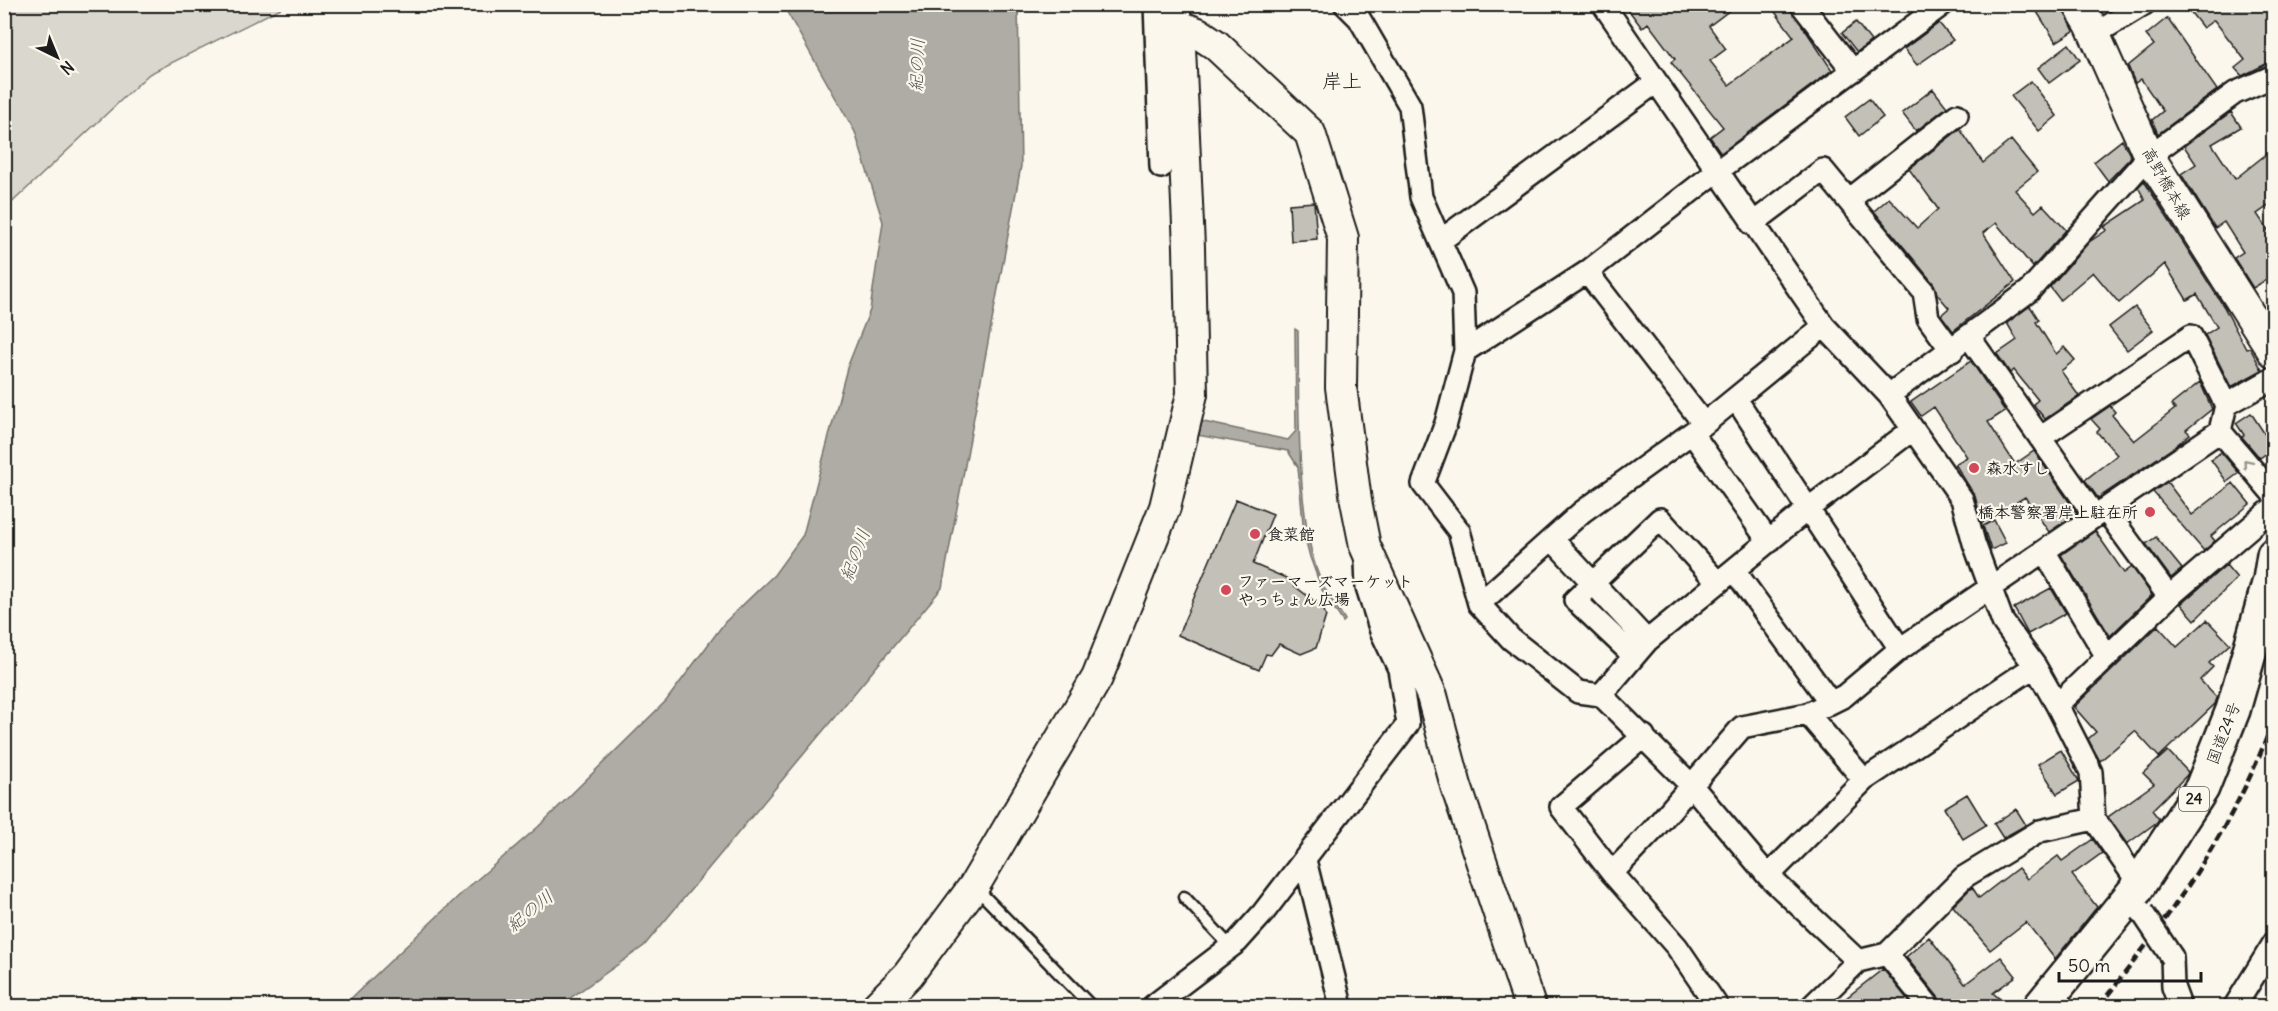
<svg xmlns="http://www.w3.org/2000/svg" width="2278" height="1011" font-family="Delius,'Klee One',sans-serif">
	<style>
		.green { fill: #dad7ce; stroke: #7b7a75; stroke-width: 1.5 }
		.water { fill: #afaca5; stroke: #74726e; stroke-width: 1.5 }
		.building { fill: #c3c0b8; stroke: #1c1c1c; stroke-width: 1.5 }
		.lines { fill: none; stroke-linecap: round; stroke-linejoin: round }
		.lane-casing { stroke: #1c1c1c; stroke-width: 15 }
		.street-casing { stroke: #1c1c1c; stroke-width: 26 }
		.secondary-casing { stroke: #1c1c1c; stroke-width: 34 }
		.highway-casing { stroke: #1c1c1c; stroke-width: 38 }
		.lane { stroke: #fbf7ec; stroke-width: 10 }
		.street { stroke: #fbf7ec; stroke-width: 21 }
		.secondary { stroke: #fbf7ec; stroke-width: 30 }
		.highway { stroke: #fbf7ec; stroke-width: 33 }
		.rail { stroke: #1c1c1c; stroke-width: 4.5; stroke-dasharray: 9 4.5; stroke-linecap: butt }
		.street-bridge-casing { stroke: #1c1c1c; stroke-width: 26; stroke-linecap: butt }
		.street-bridge { stroke: #fbf7ec; stroke-width: 21 }
		.oneway { stroke: #97948e }
		.poi-dot { fill: #d1495b; stroke: #fbf7ec; stroke-width: 2 }
		.labels { text-anchor: middle; stroke-width: 4.5; stroke-linejoin: round; paint-order: stroke }
		.shield { fill: #fbf7ec; stroke: #5f5e5a; stroke-width: 1.5 }
		.shield-label { font-size: 15px; font-weight: bold; fill: #1c1c1c }
		.street-label { font-size: 16px; fill: #1c1c1c; stroke: #fbf7ec }
		.poi-label { font-size: 16px; font-weight: bold; fill: #1c1c1c; stroke: #fbf7ec; text-anchor: start }
		.water-label { font-size: 18px; font-style: italic; fill: #575653; stroke: #fbf7ec }
		.quarter-label { font-size: 20px; fill: #1c1c1c; stroke: #fbf7ec }
	</style>
	<rect width="100%" height="100%" fill="#fbf7ec"/>
	<filter id="ink" filterUnits="userSpaceOnUse"><feTurbulence type="fractalNoise" baseFrequency=".0167" numOctaves="2"/><feDisplacementMap in="SourceGraphic" scale="12" xChannelSelector="R" yChannelSelector="G"/><feConvolveMatrix kernelMatrix="1 2 1 2 8 2 1 2 1" color-interpolation-filters="sRGB"/></filter>
	<g filter="url(#ink)">
		<path class="green" d="M 5,4 L 287,4 L 287,5 L 149,74 L 5,209 Z"/>
		<path class="water" d="M 783,5 L 1018,5 L 1021,166 L 942,588 L 644,946 L 559,1006 L 343,1006 L 465,890 L 538,827 L 666,701 L 725,622 L 774,575 L 803,535 L 847,368 L 870,310 L 883,222 L 855,132 Z
			M 1295,329 L 1298,331 C 1299,395 1295,530 1323,585 C 1329,597 1338,608 1345,620 L 1343,622 L 1322,590 L 1310,557 L 1304,534 L 1298,467 L 1288,451 L 1191,434 L 1194,420 L 1288,440 L 1296,431 Z"/>
		<path class="building" d="M 1624,4 L 1738,4 L 1709,26 L 1726,49 L 1710,61 L 1729,85 L 1794,37 L 1769,4 L 1788,4 L 1832,70 L 1721,153 L 1710,137 L 1723,127 L 1671,62 L 1675,59 L 1648,23 L 1642,28 Z
			M 2032,4 L 2061,4 L 2074,31 L 2056,42 Z
			M 2184,4 L 2268,4 L 2274,12 L 2274,60 L 2242,76 L 2235,68 L 2245,60 L 2214,20 L 2203,28 Z
			M 2167,18 L 2217,90 L 2158,134 L 2152,120 L 2163,111 L 2141,79 L 2135,83 L 2128,66 L 2154,45 L 2146,35 Z
			M 1856,22 L 1871,41 L 1857,52 L 1842,33 Z
			M 1939,23 L 1953,40 L 1917,65 L 1904,49 Z
			M 2069,44 L 2080,60 L 2049,83 L 2038,68 Z
			M 2031,81 L 2057,116 L 2039,131 L 2011,96 Z
			M 1933,89 L 1947,107 L 1916,131 L 1902,113 Z
			M 1869,99 L 1883,117 L 1859,136 L 1845,117 Z
			M 2231,112 L 2241,127 L 2212,144 L 2235,179 L 2274,148 L 2274,202 L 2257,214 L 2274,239 L 2274,275 L 2253,288 L 2234,258 L 2243,252 L 2224,222 L 2215,228 L 2181,174 L 2196,164 L 2184,146 Z
			M 1960,129 L 1983,163 L 2011,140 L 2037,172 L 2015,190 L 2035,212 L 2043,205 L 2066,230 L 2033,267 L 1996,223 L 1983,233 L 2015,282 L 1953,331 L 1941,315 L 1949,308 L 1937,294 L 1934,284 L 1874,211 L 1889,198 L 1917,228 L 1938,209 L 1909,169 Z
			M 2122,140 L 2131,157 L 2108,181 L 2094,162 Z
			M 2144,181 L 2224,307 L 2246,349 L 2250,348 L 2262,370 L 2231,387 L 2205,335 L 2217,327 L 2197,294 L 2187,300 L 2165,264 L 2119,303 L 2093,272 L 2060,300 L 2050,287 L 2089,242 L 2107,230 L 2104,227 L 2145,200 L 2138,187 Z
			M 1314,202 L 1317,239 L 1291,241 L 1289,204 Z
			M 2030,306 L 2039,320 L 2036,322 L 2056,354 L 2064,347 L 2075,360 L 2061,371 L 2079,396 L 2045,419 L 2033,404 L 2038,400 L 2014,370 L 2010,373 L 1997,354 L 2017,340 L 2007,323 Z
			M 2135,307 L 2153,330 L 2127,350 L 2109,327 Z
			M 1971,361 L 2005,411 L 1988,422 L 2015,464 L 2034,451 L 2077,513 L 2049,532 L 2025,497 L 1982,523 L 1975,496 L 1955,464 L 1967,457 L 1934,407 L 1921,416 L 1911,402 Z
			M 2200,382 L 2212,409 L 2186,430 L 2190,434 L 2174,447 L 2098,498 L 2085,480 L 2117,455 L 2097,432 L 2100,429 L 2091,419 L 2110,406 L 2115,412 L 2112,415 L 2134,441 L 2175,409 L 2171,405 Z
			M 2251,413 L 2268,439 L 2268,452 L 2260,458 L 2242,437 L 2244,435 L 2236,423 Z
			M 2221,452 L 2239,473 L 2227,482 L 2211,460 Z
			M 2167,482 L 2192,515 L 2233,483 L 2250,504 L 2211,536 L 2215,541 L 2204,551 L 2153,492 Z
			M 1236,499 L 1273,514 L 1253,564 L 1293,581 L 1292,584 L 1323,608 L 1326,616 L 1316,648 L 1301,654 L 1279,644 L 1271,655 L 1266,654 L 1259,670 L 1178,635 Z
			M 1994,520 L 2006,543 L 1991,550 L 1983,526 Z
			M 2095,531 L 2124,573 L 2132,567 L 2152,595 L 2110,636 L 2061,555 Z
			M 2156,537 L 2182,569 L 2171,578 L 2146,544 Z
			M 2226,565 L 2237,578 L 2195,620 L 2181,604 Z
			M 2051,588 L 2066,613 L 2028,634 L 2014,608 Z
			M 2207,620 L 2230,644 L 2209,663 L 2213,667 L 2200,680 L 2217,698 L 2215,704 L 2159,757 L 2135,731 L 2100,761 L 2088,739 L 2096,732 L 2074,707 L 2158,626 L 2177,647 Z
			M 2061,750 L 2079,781 L 2057,794 L 2038,764 Z
			M 2168,751 L 2188,772 L 2187,775 L 2152,810 L 2159,819 L 2157,822 L 2127,844 L 2108,817 L 2154,784 L 2143,773 Z
			M 1967,794 L 1986,825 L 1963,839 L 1944,808 Z
			M 2016,809 L 2026,825 L 2003,838 L 1994,824 Z
			M 2093,839 L 2102,853 L 2072,875 L 2097,907 L 2055,959 L 2026,922 L 1990,950 L 1953,906 L 1972,887 L 1979,898 L 2018,868 L 2027,879 L 2058,856 L 2062,861 Z
			M 1929,937 L 1965,984 L 2001,957 L 2016,976 L 1993,993 L 2008,1006 L 1941,1006 L 1939,998 L 1906,957 Z
			M 1883,969 L 1913,1006 L 1836,1006 Z"/>
		<g class="lines">
			<g class="lane-casing">
				<path id="lane" d="M 976,888 L 1091,1006
					M 1184,897 L 1230,946"/>
			</g>
			<g class="street-casing">
				<path id="street" d="M 1155,4 L 1161,167
					M 1345,4 L 1359,18 L 1410,106 L 1421,197 L 1463,293 L 1465,351 L 1446,423 L 1423,484 L 1459,531 L 1479,604 L 1511,639 L 1578,692 L 1601,695 L 1691,785 L 1768,876 L 1858,961
					M 1603,4 L 1824,326 L 1889,395 L 1962,499 L 1974,543 L 2003,622 L 2035,666 L 2057,705 L 2169,597 L 2274,507
					M 1801,4 L 1853,71
					M 2095,34 L 2144,4
					M 1849,200 L 1957,115
					M 1752,224 L 1823,170 L 1924,292 L 1928,318 L 1952,351
					M 1440,241 L 1656,82
					M 1587,272 L 1704,424
					M 1970,338 L 2095,516
					M 1465,351 L 1587,272 L 1716,172 L 1943,4
					M 1889,395 L 2029,291 L 2149,156 L 2235,93 L 2274,76
					M 1736,399 L 1900,649
					M 2226,405 L 2274,378
					M 2220,431 L 2274,495
					M 1692,433 L 1769,542
					M 2105,509 L 2169,597
					M 1552,539 L 1647,641
					M 2044,551 L 2106,655
					M 1734,570 L 1830,702
					M 1479,604 L 1582,512 L 1704,424 L 1824,326
					M 1634,656 L 1575,600 L 1660,519 L 1718,583
					M 1601,695 L 1647,641 L 1809,508 L 1912,430
					M 2057,705 L 2091,772 L 2094,819 L 2133,875 L 2136,897
					M 1808,714 L 1864,780
					M 1305,860 L 1341,1006
					M 1612,873 L 1561,807 L 1644,736
					M 1768,876 L 1864,780 L 2035,666
					M 1887,954 L 1964,877 L 2040,831 L 2094,819
					M 2172,957 L 2173,987 L 2180,1006
					M 1153,1006 L 1237,942 L 1263,913 L 1408,724 L 1399,669 L 1381,631 L 1367,587 L 1366,561
					M 1717,1006 L 1677,947 L 1612,873 L 1653,830 L 1742,727 L 1808,714 L 1844,696 L 1900,649 L 2220,431 L 2226,405 L 2191,336 L 2040,438
					M 1812,1006 L 1858,961 L 1887,954 L 1929,1006
					M 2235,1006 L 2274,943"/>
			</g>
			<g class="secondary-casing">
				<path id="secondary" d="M 2078,4 L 2090,24 L 2149,156 L 2274,353
					M 1179,26 L 1198,33 L 1216,45 L 1310,133 L 1343,238 L 1341,387 L 1356,501 L 1365,546 L 1432,696 L 1456,786 L 1530,1006
					M 877,1006 L 908,975 L 974,886 L 1097,678 L 1165,507 L 1192,394 L 1189,247 L 1179,26 L 1170,4"/>
			</g>
			<g class="highway-casing">
				<path id="highway" d="M 2041,1006 L 2134,892 L 2202,788 L 2233,710 L 2270,580 L 2274,555"/>
			</g>
			<use href="#lane" class="lane"/>
			<use href="#street" class="street"/>
			<use href="#secondary" class="secondary"/>
			<use href="#highway" class="highway"/>
			<path class="rail" d="M 2099,1006 C 2169,918 2236,826 2274,718"/>
			<g class="street-bridge-casing">
				<path id="street-bridge" d="M 2142,912 L 2172,957"/>
			</g>
			<use href="#street-bridge" class="street-bridge"/>
		</g>
		<defs><path id="oneway-chevron" d="M-2-3.5L2.5 0L-2 3.5" fill="none" stroke-width="1.6" stroke-linecap="round" stroke-linejoin="round" transform="scale(1.5)"/></defs>
		<use class="oneway" href="#oneway-chevron" transform="translate(2247 463) rotate(-130)"/>
	</g>
	<g class="poi-dot">
		<circle cx="1974" cy="468" r="6"/>
		<circle cx="2150" cy="512" r="6"/>
		<circle cx="1255" cy="534" r="6"/>
		<circle cx="1226" cy="590" r="6"/>
	</g>
	<g class="labels">
		<rect class="shield" x="2179" y="787" width="30" height="24" rx="4.5"/>
		<g class="shield-label">
			<text x="2194" y="804">24</text>
		</g>
		<g class="street-label">
			<text transform="translate(2167 183) rotate(60)" y="6">高野橋本線</text>
			<text transform="translate(2223 733) rotate(-69)" y="6">国道24号</text>
		</g>
		<g class="poi-label">
			<text x="1986" y="474">森水すし</text>
			<text x="2138" y="518" text-anchor="end">橋本警察署岸上駐在所</text>
			<text x="1267" y="540">食菜館</text>
			<text x="1238" y="587">ファーマーズマーケット<tspan x="1238" dy="18">やっちょん広場</tspan></text>
		</g>
		<g class="water-label">
			<text transform="translate(917 65) rotate(-88)" y="6">紀の川</text>
			<text transform="translate(855 555) rotate(-69)" y="6">紀の川</text>
			<text transform="translate(530 911) rotate(-39)" y="6">紀の川</text>
		</g>
		<g class="quarter-label">
			<text x="1342" y="88">岸上</text>
		</g>
	</g>
	<rect width="2278" height="1011" fill="none" stroke="#fbf7ec" stroke-width="24"/>
	<rect x="12" y="12" width="2254" height="987" fill="none" stroke="#1c1c1c" stroke-width="2" filter="url(#ink)"/>
	<g transform="translate(57 57) rotate(137)" stroke="#fbf7ec" stroke-width="4.5" paint-order="stroke">
	<path d="M0-4.5L10 22L0 15L-10 22Z" fill="#1c1c1c"/>
	<text y="-9" font-size="16" font-weight="bold" text-anchor="middle" fill="#1c1c1c">N</text>
	</g>
	<path d="M2059 972v9h142v-9" fill="none" stroke="#1c1c1c" stroke-width="3"/>
	<text x="2068" y="972" font-size="18" fill="#1c1c1c" stroke="#fbf7ec" stroke-width="4.5" paint-order="stroke">50 m</text>
</svg>
